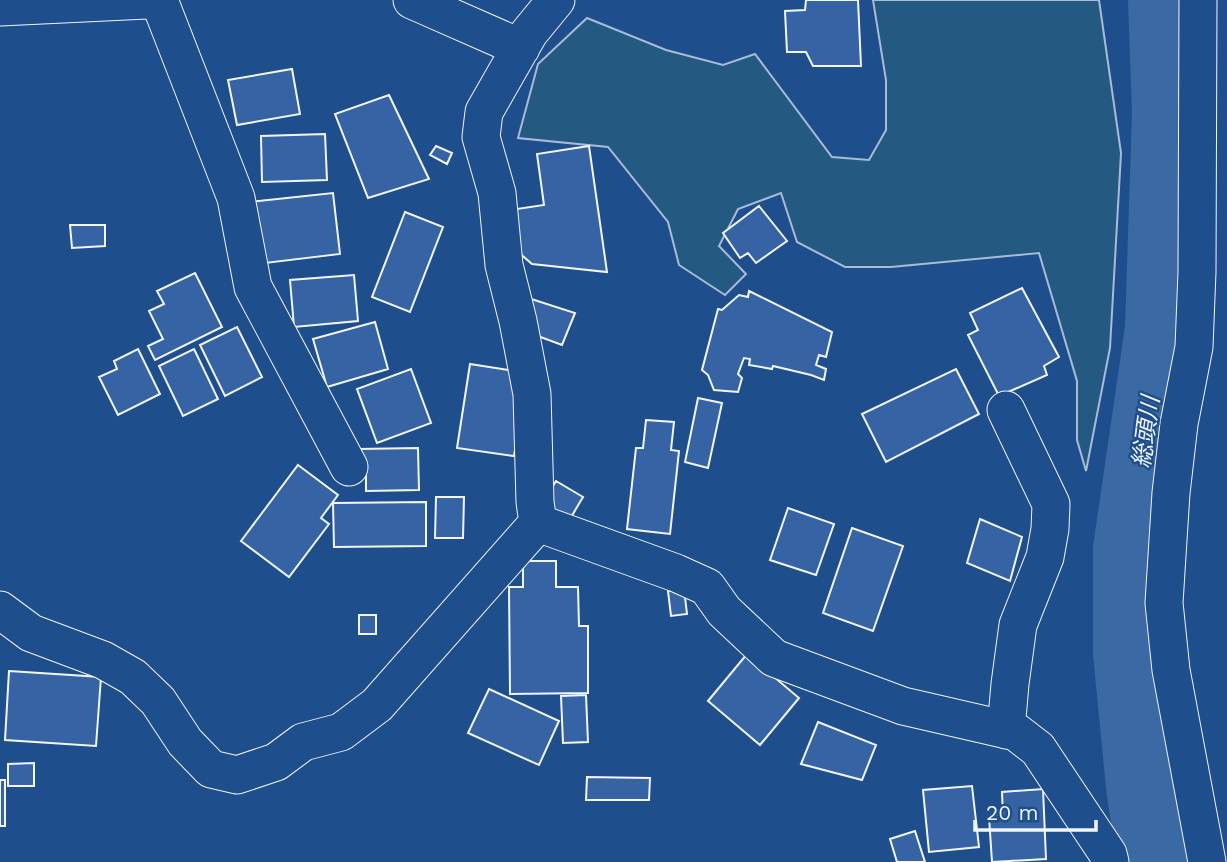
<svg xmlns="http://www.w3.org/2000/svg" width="1227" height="862" font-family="'Work Sans','Noto Sans JP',sans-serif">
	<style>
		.green { fill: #245a82; stroke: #a8bbd7; stroke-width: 2 }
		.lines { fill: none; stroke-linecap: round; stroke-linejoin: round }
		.river { stroke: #3b69a3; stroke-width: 72 }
		.building { fill: #3563a3; stroke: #f2f6ff; stroke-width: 2 }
		.minor-casing { stroke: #f2f6ff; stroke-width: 39 }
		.minor { stroke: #1f4e8c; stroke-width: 37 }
		.labels { text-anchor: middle; stroke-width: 5; stroke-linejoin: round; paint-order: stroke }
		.water-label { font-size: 24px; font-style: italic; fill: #f2f6ff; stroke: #1f4e8c }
	</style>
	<rect width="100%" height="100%" fill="#1f4e8c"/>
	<path class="green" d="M 873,0 L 1099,0 L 1121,153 L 1110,348 L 1086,471 L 1077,440 L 1077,381 L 1039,253 L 891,267 L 845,267 L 797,242 L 781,193 L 738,209 L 719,246 L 746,274 L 725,295 L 679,265 L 668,222 L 608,147 L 518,138 L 538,64 L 587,18 L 666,50 L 723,65 L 755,54 L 832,157 L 869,160 L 886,130 L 886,80 Z"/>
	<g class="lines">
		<path class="river" d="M 1153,862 L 1142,786 L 1129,653 L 1129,549 L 1161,329 L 1168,112 L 1164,0"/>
	</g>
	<path class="building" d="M 806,0 L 858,0 L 861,66 L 813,66 L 806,52 L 787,52 L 785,11 L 805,10 Z
		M 292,69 L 300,114 L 237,125 L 228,80 Z
		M 389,95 L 429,179 L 368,198 L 335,114 Z
		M 325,134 L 327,180 L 262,182 L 261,136 Z
		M 436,146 L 452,153 L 447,164 L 430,155 Z
		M 589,146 L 607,272 L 532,264 L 517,251 L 510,210 L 544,205 L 537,154 Z
		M 333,193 L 340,254 L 257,264 L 249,202 Z
		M 759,206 L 787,241 L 756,263 L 748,253 L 740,258 L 723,233 Z
		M 405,212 L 443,227 L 410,312 L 372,297 Z
		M 70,225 L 105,225 L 105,246 L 72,248 Z
		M 195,273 L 222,327 L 155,360 L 148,346 L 163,339 L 149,311 L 164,304 L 157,291 Z
		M 354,275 L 358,321 L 294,327 L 290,280 Z
		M 1022,288 L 1059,357 L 1044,366 L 1047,375 L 999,396 L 968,335 L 978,330 L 970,313 Z
		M 749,291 L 832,332 L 826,357 L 819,355 L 816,365 L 826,369 L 824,380 L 811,375 L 773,366 L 772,369 L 749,365 L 750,359 L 744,358 L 738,374 L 742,378 L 738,392 L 714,390 L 708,375 L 702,370 L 718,309 L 722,310 L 739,295 L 748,297 Z
		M 522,296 L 575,313 L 562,345 L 519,329 Z
		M 375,322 L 388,369 L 327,387 L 313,339 Z
		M 237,327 L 262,377 L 225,396 L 200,345 Z
		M 138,349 L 160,394 L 118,415 L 99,377 L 117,369 L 114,361 Z
		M 194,349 L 218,399 L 183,416 L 159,366 Z
		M 470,364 L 528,373 L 514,456 L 457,448 Z
		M 411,369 L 431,423 L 377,443 L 357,389 Z
		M 956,369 L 979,414 L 886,462 L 862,414 Z
		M 698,398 L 722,403 L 708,468 L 685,462 Z
		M 646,420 L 674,422 L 671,450 L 679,451 L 670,534 L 627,529 L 636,448 L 643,448 Z
		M 418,448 L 419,490 L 366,491 L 366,466 L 359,449 Z
		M 298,465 L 338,495 L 321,518 L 329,524 L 289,577 L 241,541 Z
		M 556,481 L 583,497 L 567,524 L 540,507 Z
		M 436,497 L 464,497 L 463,538 L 435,538 Z
		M 426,502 L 426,546 L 334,547 L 333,503 Z
		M 788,508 L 834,524 L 816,575 L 770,560 Z
		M 980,519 L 1022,537 L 1010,581 L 967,563 Z
		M 852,528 L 903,546 L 873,631 L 823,613 Z
		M 523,561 L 556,561 L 556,587 L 578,587 L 579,626 L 588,626 L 588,693 L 510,694 L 509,587 L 523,587 Z
		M 684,589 L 687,614 L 671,616 L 668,591 Z
		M 359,615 L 376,615 L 376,634 L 359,634 Z
		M 747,654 L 799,698 L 760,745 L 708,701 Z
		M 9,671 L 101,677 L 96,746 L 5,740 Z
		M 489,689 L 559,721 L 539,765 L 468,733 Z
		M 586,695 L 588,742 L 563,743 L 561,696 Z
		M 818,722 L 876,745 L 862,780 L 801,764 Z
		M 34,763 L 34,786 L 8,786 L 8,764 Z
		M 587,777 L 650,778 L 649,800 L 586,800 Z
		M 0,780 L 5,780 L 5,826 L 0,826 Z
		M 972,786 L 979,847 L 929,852 L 923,790 Z
		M 1043,789 L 1046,859 L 992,862 L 989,817 L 1003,816 L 1002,792 Z
		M 915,831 L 925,862 L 897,862 L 890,839 Z"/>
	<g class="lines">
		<g class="minor-casing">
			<path id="minor" d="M 159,0 L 236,198 L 253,287 L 349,467
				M 412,0 L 521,48
				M 1198,0 L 1197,272 L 1194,347 L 1179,424 L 1171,493 L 1164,603 L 1171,670 L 1207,862
				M 0,7 L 147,0
				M 1006,410 L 1051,504 L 1050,529 L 1045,557 L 1018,625 L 1010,684 L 1006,730
				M 538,523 L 535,502 L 532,394 L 518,321 L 504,265 L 497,193 L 481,137 L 484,112 L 529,33 L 556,0
				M 0,610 L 31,633 L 103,660 L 133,677 L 158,701 L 185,742 L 211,769 L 237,775 L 276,762 L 303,742 L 341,732 L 377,705 L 538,523 L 676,573 L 707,587 L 724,611 L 774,658 L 903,706 L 1016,732 L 1038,749 L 1108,854 L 1110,862"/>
		</g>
		<use href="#minor" class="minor"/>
	</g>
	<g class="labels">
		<g class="water-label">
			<text transform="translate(1146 432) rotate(-82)" y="8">総頭川</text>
		</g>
	</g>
	<path d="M975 820v10h121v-10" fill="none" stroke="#f2f6ff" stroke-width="3.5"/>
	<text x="986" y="820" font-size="21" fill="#f2f6ff" stroke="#1f4e8c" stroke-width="5" paint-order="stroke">20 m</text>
</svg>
